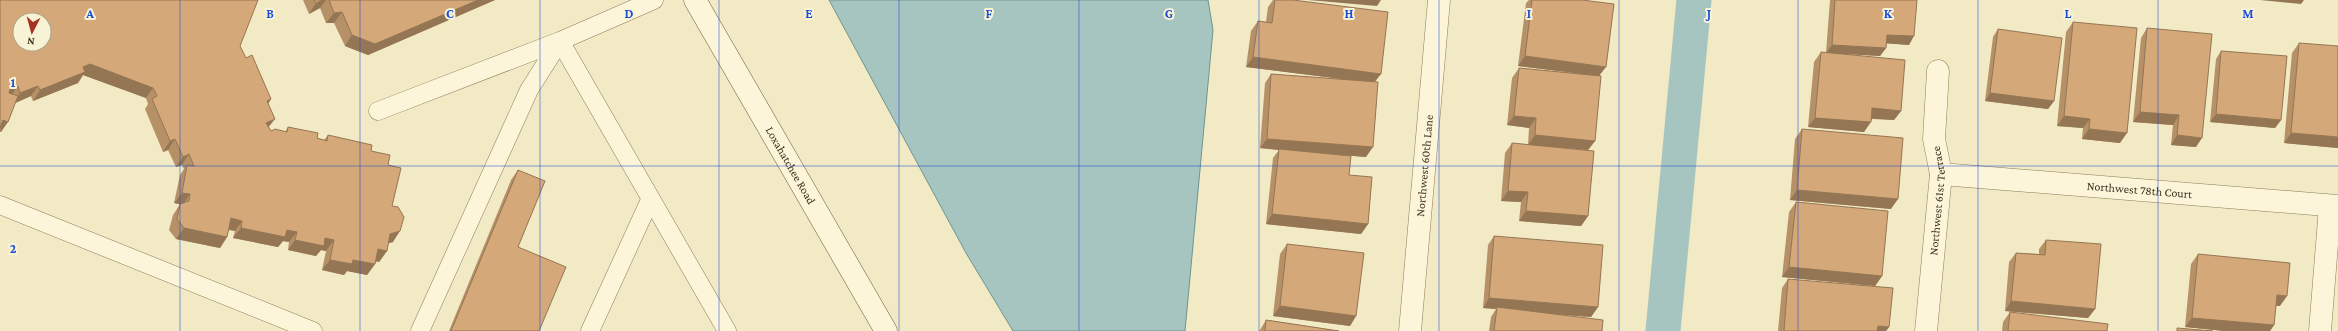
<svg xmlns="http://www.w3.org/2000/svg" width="2338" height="331" font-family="'Crimson Pro',serif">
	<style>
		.water { fill: #a7c5c0; stroke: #6d958f }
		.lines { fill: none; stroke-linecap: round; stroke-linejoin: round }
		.canal { stroke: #a7c5c0; stroke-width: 35 }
		.service-casing { stroke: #907c59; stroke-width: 19 }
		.minor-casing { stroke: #907c59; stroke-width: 23 }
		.secondary-casing { stroke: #725d3c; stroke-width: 23 }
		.service { stroke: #fcf5da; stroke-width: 18 }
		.minor { stroke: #fcf5da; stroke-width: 22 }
		.secondary { stroke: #fcf5da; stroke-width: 22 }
		.wall { fill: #b69067 }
		.shaded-wall { fill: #947654 }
		.building { fill: #d4a878; stroke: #947654; fill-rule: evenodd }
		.grid { fill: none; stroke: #1d4ed8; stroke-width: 1; stroke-opacity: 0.55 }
		.labels { text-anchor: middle; stroke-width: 4; stroke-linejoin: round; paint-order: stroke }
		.street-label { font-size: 12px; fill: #3e311e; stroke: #f9f3d6 }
		.grid-label { font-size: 13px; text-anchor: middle; font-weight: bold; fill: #1d4ed8; stroke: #f9f3d6; stroke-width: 4; stroke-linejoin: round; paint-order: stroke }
	</style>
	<rect width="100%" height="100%" fill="#f2eac5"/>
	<path class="water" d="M 829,0 L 1208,0 L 1213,30 L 1185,331 L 1013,331 L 966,253 Z"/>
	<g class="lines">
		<path class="canal" d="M 1663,331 L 1694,0"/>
		<g class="service-casing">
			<path id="service" d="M 378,111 L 560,41 L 654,0
				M 0,205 L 313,331
				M 420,331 L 529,90 L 560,41 L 727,331
				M 590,331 L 650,200"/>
		</g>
		<g class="minor-casing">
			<g id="minor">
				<path id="s1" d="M 1941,174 L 2338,206"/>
				<path id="s2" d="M 1410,331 L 1439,0"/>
				<path id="s3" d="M 1926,331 L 1941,174 L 1934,139 L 1938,71"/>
				<path d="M 2320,331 L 2330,207"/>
			</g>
		</g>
		<g class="secondary-casing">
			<g id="secondary">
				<path id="s4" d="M 695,0 L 886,331"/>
			</g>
		</g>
		<use href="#service" class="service"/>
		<use href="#minor" class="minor"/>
		<use href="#secondary" class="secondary"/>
	</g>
	<path class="wall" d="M 0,0 L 240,46 L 246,58 L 271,99 L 268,104 L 269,127 L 271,131 L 285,132 L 288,127 L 317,138 L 324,140 L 328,135 L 371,151 L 388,165 L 392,206 L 393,242 L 388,243 L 387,251 L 379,262 L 375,261 L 375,264 L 367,275 L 347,271 L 344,275 L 322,270 L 326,251 L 321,250 L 316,256 L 288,250 L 289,242 L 283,241 L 278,247 L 233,238 L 235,231 L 228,230 L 227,237 L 220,248 L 176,239 L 169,230 L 173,215 L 180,204 L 174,203 L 180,175 L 184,169 L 182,165 L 176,167 L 168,150 L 163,152 L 145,109 L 148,104 L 146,98 L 83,75 L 78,83 L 33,101 L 31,96 L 15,103 L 1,132 L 0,132 Z
		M 303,0 L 495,0 L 368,55 L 345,46 L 334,23 L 326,23 L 320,8 L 309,14 Z
		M 1273,0 L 1293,0 L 1375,82 L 1366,157 L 1344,155 L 1349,175 L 1368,224 L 1361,234 L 1266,224 L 1273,158 L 1279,150 L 1260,148 L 1265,83 L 1271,74 L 1341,79 L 1246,67 L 1251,31 L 1258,21 L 1266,22 L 1268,7 Z
		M 1529,0 L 1582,0 L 1600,76 L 1595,141 L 1588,150 L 1528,145 L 1529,128 L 1507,125 L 1512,78 L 1519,68 L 1583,74 L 1518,66 L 1526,3 Z
		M 1830,0 L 1917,0 L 1909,45 L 1886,43 L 1886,48 L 1880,56 L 1833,53 L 1901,111 L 1894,120 L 1872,119 L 1864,132 L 1808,127 L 1814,62 L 1821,52 L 1826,53 Z
		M 2073,22 L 2120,143 L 2082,139 L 2083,128 L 2057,126 L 2066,32 Z
		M 2147,28 L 2196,147 L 2171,145 L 2173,125 L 2133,122 L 2141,38 Z
		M 1998,29 L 2054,101 L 2048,109 L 1985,101 L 1993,37 Z
		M 2299,43 L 2338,148 L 2284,143 L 2292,53 Z
		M 2221,51 L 2281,120 L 2275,128 L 2210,122 L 2216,59 Z
		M 1802,129 L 1891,209 L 1790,200 L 1795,139 Z
		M 1512,143 L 1588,216 L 1581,226 L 1519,221 L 1521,202 L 1501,201 L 1505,153 Z
		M 518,170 L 518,247 L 539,331 L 449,331 L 511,180 Z
		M 1796,202 L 1882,276 L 1875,286 L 1782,277 L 1789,212 Z
		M 1494,236 L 1598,307 L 1591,317 L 1560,315 L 1602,331 L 1489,331 L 1491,317 L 1496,309 L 1483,308 L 1488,245 Z
		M 2046,240 L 2095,309 L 2088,318 L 2005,311 L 2009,262 L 2016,253 L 2039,254 L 2039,249 Z
		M 1287,244 L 1356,316 L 1350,326 L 1273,316 L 1280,254 Z
		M 2198,254 L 2280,306 L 2276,306 L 2274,325 L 2270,331 L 2224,331 L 2185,327 L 2191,264 Z
		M 1788,279 L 1889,327 L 1886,331 L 1778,331 L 1782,288 Z
		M 2010,312 L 2107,331 L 2002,331 L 2003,322 Z
		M 1266,320 L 1339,331 L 1259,331 L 1260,330 Z"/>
	<path class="shaded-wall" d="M 323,0 L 326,0 L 320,8 L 309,14 L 316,3 Z
		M 478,0 L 495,0 L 368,55 L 345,46 L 352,35 Z
		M 1308,0 L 1381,0 L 1377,6 Z
		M 2260,0 L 2304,0 L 2301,4 Z
		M 342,12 L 334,23 L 326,23 L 334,13 Z
		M 1887,35 L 1914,36 L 1909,45 L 1881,43 Z
		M 1832,45 L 1886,48 L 1880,56 L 1826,53 Z
		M 1525,56 L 1606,67 L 1599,76 L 1518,66 Z
		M 1253,57 L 1381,74 L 1374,83 L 1246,67 Z
		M 90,64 L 153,88 L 146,98 L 83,75 L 78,83 L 33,101 L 40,90 L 83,67 Z
		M 18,86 L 10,97 L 3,100 L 10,89 Z
		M 38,86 L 31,96 L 13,104 L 20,93 Z
		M 1990,93 L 2054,101 L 2048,109 L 1985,101 Z
		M 271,99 L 264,110 L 267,101 Z
		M 1872,108 L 1901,111 L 1894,120 L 1865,118 Z
		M 2140,112 L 2179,115 L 2173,125 L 2133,122 Z
		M 2216,114 L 2281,120 L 2275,128 L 2210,122 Z
		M 1514,116 L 1536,118 L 1529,128 L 1507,125 Z
		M 2064,116 L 2090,119 L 2083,128 L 2057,126 Z
		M 1815,118 L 1871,122 L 1864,132 L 1808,127 Z
		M 275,119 L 267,129 L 266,123 Z
		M 3,120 L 8,122 L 1,132 L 0,125 Z
		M 2089,129 L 2127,133 L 2120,143 L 2082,139 Z
		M 2291,133 L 2338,137 L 2338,148 L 2284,143 Z
		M 1535,135 L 1595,141 L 1588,150 L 1528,145 Z
		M 2177,135 L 2202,138 L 2196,147 L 2171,145 Z
		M 175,139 L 168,150 L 163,152 L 170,141 Z
		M 1267,139 L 1373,147 L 1366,157 L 1279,150 L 1279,149 L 1279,150 L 1260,148 Z
		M 189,154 L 182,165 L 176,167 L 183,157 Z
		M 1797,190 L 1898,199 L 1891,209 L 1790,200 Z
		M 1508,191 L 1528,192 L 1521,202 L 1501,201 Z
		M 182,193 L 190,194 L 183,205 L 174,203 Z
		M 1526,211 L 1588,216 L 1581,226 L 1519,221 Z
		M 1272,214 L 1368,224 L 1361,234 L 1266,224 Z
		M 231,218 L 242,221 L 235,231 L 224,228 Z
		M 184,228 L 227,237 L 220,248 L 176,239 Z
		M 241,228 L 287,230 L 297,232 L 289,242 L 283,241 L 278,247 L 233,238 Z
		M 400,231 L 393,242 L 383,245 L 390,234 Z
		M 325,238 L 334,240 L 326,251 L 321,250 L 316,256 L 288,250 L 295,240 Z
		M 378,249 L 387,251 L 379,262 L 370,260 Z
		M 330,260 L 353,260 L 375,264 L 367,275 L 347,271 L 344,275 L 322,270 Z
		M 1789,267 L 1882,276 L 1875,286 L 1782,277 Z
		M 2277,295 L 2287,296 L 2280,306 L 2270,305 Z
		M 1489,298 L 1598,307 L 1591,317 L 1497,309 L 1497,307 L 1496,309 L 1483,308 Z
		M 2011,301 L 2095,309 L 2088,318 L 2005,311 Z
		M 1280,306 L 1356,316 L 1350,326 L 1273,316 Z
		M 2192,318 L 2274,325 L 2270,331 L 2224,331 L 2185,327 Z
		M 1878,326 L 1889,327 L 1886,331 L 1874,331 Z"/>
	<path class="building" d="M 0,0 L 258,0 L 240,46 L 246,58 L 252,55 L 271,99 L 267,101 L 275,119 L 266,123 L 271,131 L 275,129 L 287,132 L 288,127 L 318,133 L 317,138 L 327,141 L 328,135 L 372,145 L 371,151 L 390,155 L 388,165 L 401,168 L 392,206 L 398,207 L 404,217 L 400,231 L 390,234 L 387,251 L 378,249 L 375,264 L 353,260 L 352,264 L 330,260 L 334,240 L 325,238 L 324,246 L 295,240 L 297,232 L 287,230 L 285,237 L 241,228 L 242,221 L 231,218 L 227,237 L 184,228 L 177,219 L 180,204 L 189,201 L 190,194 L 182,193 L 187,165 L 194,166 L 189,154 L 183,157 L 175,139 L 170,141 L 152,99 L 157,96 L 153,88 L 90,64 L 83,67 L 85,72 L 40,90 L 38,86 L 20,93 L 18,86 L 10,89 L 9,93 L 18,96 L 8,122 L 3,120 L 0,128 ZM 20,20 L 44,20 L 44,44 L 20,44 Z
		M 314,0 L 323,0 L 316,3 Z
		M 329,0 L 478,0 L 375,44 L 352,35 L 342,12 L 334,13 Z
		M 1275,0 L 1293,0 L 1388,12 L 1381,74 L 1253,57 L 1258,21 L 1272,23 Z
		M 1532,0 L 1582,0 L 1614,4 L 1606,67 L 1525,56 Z
		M 1835,0 L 1917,0 L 1914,36 L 1887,35 L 1886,48 L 1832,45 Z
		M 2073,22 L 2137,28 L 2127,133 L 2089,129 L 2090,119 L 2064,116 Z
		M 2147,28 L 2212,34 L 2202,138 L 2177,135 L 2179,115 L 2140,112 Z
		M 1998,29 L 2062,38 L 2054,101 L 1990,93 Z
		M 2299,43 L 2338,46 L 2338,137 L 2291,133 Z
		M 2221,51 L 2287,56 L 2281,120 L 2216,114 Z
		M 1821,52 L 1905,60 L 1901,111 L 1872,108 L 1871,122 L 1815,118 Z
		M 1519,68 L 1601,76 L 1595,141 L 1535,135 L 1536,118 L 1514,116 Z
		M 1271,74 L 1378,82 L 1373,147 L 1267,139 Z
		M 1802,129 L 1903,138 L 1898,199 L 1797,190 Z
		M 1512,143 L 1594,151 L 1588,216 L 1526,211 L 1528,192 L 1508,191 Z
		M 1279,149 L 1351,156 L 1349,175 L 1372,177 L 1368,224 L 1272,214 Z
		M 518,170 L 545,181 L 518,247 L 566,267 L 539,331 L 451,331 Z
		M 1796,202 L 1888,211 L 1882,276 L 1789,267 Z
		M 1494,236 L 1603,245 L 1598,307 L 1489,298 Z
		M 2046,240 L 2101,244 L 2095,309 L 2011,301 L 2016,253 L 2045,255 Z
		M 1287,244 L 1364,253 L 1356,316 L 1280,306 Z
		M 2198,254 L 2290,263 L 2287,296 L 2277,295 L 2274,325 L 2192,318 Z
		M 1788,279 L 1893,288 L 1889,327 L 1878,326 L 1877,331 L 1784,331 Z
		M 1497,307 L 1603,320 L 1602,331 L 1494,331 Z
		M 2010,312 L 2108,324 L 2107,331 L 2008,331 Z
		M 1266,320 L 1339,331 L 1265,331 Z
		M 2177,328 L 2213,331 L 2177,331 Z"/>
	<path class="grid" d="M 180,0 L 180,331M 360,0 L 360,331M 540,0 L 540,331M 719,0 L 719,331M 899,0 L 899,331M 1079,0 L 1079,331M 1259,0 L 1259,331M 1439,0 L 1439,331M 1619,0 L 1619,331M 1798,0 L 1798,331M 1978,0 L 1978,331M 2158,0 L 2158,331M 0,166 L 2338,166"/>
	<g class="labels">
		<g class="street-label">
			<text dy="4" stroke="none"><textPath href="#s4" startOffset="191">Loxahatchee Road</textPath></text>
			<text dy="4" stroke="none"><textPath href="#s2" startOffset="166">Northwest 60th Lane</textPath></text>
			<text dy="4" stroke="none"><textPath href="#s1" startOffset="199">Northwest 78th Court</textPath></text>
			<text dy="4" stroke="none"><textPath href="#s3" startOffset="131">Northwest 61st Terrace</textPath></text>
		</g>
	</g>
	<g class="grid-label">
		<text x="90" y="18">A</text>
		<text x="270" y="18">B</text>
		<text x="450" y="18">C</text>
		<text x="629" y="18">D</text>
		<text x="809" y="18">E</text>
		<text x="989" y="18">F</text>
		<text x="1169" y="18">G</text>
		<text x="1349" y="18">H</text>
		<text x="1529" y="18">I</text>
		<text x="1709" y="18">J</text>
		<text x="1888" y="18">K</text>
		<text x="2068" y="18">L</text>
		<text x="2248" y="18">M</text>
		<text x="13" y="87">1</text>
		<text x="13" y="253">2</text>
	</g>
	<g transform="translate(32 32) rotate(186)"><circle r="19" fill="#f9f3d6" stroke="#aea58c"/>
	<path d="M0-3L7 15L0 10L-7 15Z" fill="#a53123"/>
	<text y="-6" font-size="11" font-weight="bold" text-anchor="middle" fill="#3e311e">N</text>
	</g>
</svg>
